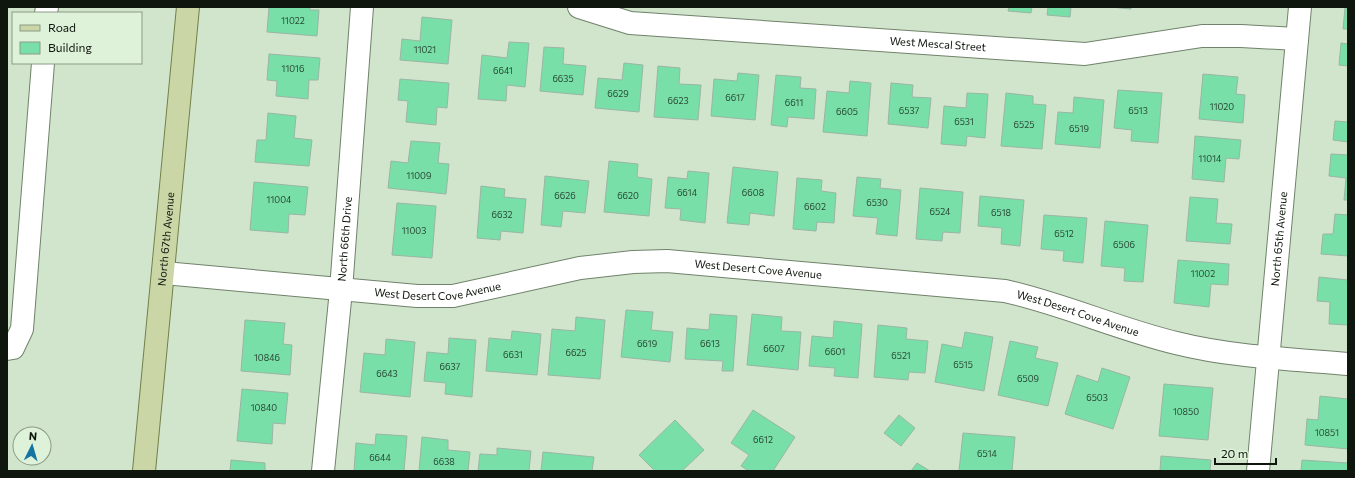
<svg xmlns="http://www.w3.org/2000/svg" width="1355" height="478" font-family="Commissioner,sans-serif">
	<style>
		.building { fill: #78dfa8; stroke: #99b6a4 }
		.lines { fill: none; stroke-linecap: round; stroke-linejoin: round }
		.minor-casing { stroke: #70826b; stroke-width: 24 }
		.major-casing { stroke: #728149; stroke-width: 24 }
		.minor { stroke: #fff; stroke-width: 22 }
		.major { stroke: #cbd6a6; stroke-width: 22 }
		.labels { text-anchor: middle; stroke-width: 3; stroke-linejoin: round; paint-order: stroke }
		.number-label { font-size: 9px; fill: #294834 }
		.street-label { font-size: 11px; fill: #0f160d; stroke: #def2d9 }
	</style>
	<rect width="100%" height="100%" fill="#d1e5cc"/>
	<path class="building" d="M 269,7 L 310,7 L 310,10 L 319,10 L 317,36 L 267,32 Z
		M 1009,7 L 1032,7 L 1031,13 L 1008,11 Z
		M 1048,7 L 1071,7 L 1070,17 L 1047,15 Z
		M 1110,7 L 1131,7 L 1131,9 Z
		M 1345,8 L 1348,8 L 1348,29 L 1343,29 Z
		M 422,17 L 452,20 L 448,64 L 400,60 L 402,39 L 420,41 Z
		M 509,42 L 529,43 L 525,87 L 507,85 L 506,101 L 478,99 L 482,55 L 507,58 Z
		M 1341,43 L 1348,44 L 1348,66 L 1339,65 Z
		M 544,47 L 564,48 L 563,64 L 586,66 L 583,95 L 540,91 Z
		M 269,54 L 320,58 L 318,80 L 309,80 L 308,99 L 276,96 L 277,81 L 267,80 Z
		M 624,63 L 643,65 L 639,112 L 595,108 L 598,78 L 622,80 Z
		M 658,66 L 680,68 L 679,84 L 701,85 L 698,120 L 654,117 Z
		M 738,73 L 759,75 L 755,120 L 711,116 L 714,79 L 737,81 Z
		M 1203,74 L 1238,77 L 1236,94 L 1245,95 L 1243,123 L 1199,119 Z
		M 776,75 L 801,77 L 800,88 L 816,89 L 814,119 L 788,117 L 787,127 L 771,125 Z
		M 400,79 L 449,83 L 447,108 L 437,107 L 436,125 L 406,122 L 408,101 L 398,100 Z
		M 850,81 L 871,83 L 867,136 L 823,132 L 827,91 L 849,93 Z
		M 891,83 L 913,85 L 912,97 L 931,98 L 928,128 L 888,124 Z
		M 1118,90 L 1162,93 L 1158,143 L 1131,141 L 1132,130 L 1114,128 Z
		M 967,93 L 988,94 L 985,138 L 967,136 L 966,146 L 941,144 L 944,106 L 966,108 Z
		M 1006,93 L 1033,96 L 1033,104 L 1046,105 L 1042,149 L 1001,146 Z
		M 1074,97 L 1104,100 L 1100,148 L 1055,144 L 1058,112 L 1073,113 Z
		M 268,113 L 296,116 L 294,138 L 312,140 L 309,166 L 255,162 L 257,140 L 266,140 Z
		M 1335,121 L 1348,122 L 1348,142 L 1333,140 Z
		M 1195,136 L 1241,140 L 1239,159 L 1226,158 L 1224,182 L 1192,179 Z
		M 411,141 L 440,143 L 438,163 L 449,164 L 446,194 L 388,188 L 391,161 L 408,163 Z
		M 1331,154 L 1348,155 L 1348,200 L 1344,200 L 1346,178 L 1329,176 Z
		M 609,161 L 638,164 L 637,177 L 652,179 L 649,216 L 604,212 Z
		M 733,167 L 778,172 L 774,216 L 750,213 L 749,225 L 727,223 Z
		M 688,171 L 709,173 L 705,223 L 680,220 L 681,209 L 665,208 L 668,177 L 687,179 Z
		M 545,176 L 589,181 L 585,213 L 563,211 L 561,227 L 541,225 Z
		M 857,177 L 881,179 L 880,188 L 901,190 L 897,236 L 876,234 L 878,218 L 853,216 Z
		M 797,178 L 822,180 L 821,191 L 836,193 L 834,223 L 817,222 L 816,231 L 793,229 Z
		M 254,182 L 308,187 L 305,215 L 289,214 L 288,233 L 250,230 Z
		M 481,186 L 505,189 L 504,197 L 526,199 L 523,233 L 501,231 L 500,240 L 477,238 Z
		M 920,188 L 963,192 L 960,233 L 943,232 L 942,241 L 916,239 Z
		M 980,196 L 1024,200 L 1020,246 L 1001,244 L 1002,228 L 978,226 Z
		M 1190,197 L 1218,199 L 1216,223 L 1232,224 L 1230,244 L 1186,241 Z
		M 397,203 L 436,206 L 432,258 L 392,255 Z
		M 1335,214 L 1348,215 L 1348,256 L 1321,254 L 1323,234 L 1333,234 Z
		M 1044,215 L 1087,218 L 1083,263 L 1063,261 L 1064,251 L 1041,249 Z
		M 1105,221 L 1148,225 L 1143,282 L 1124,281 L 1125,268 L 1101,266 Z
		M 1178,260 L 1229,264 L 1228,285 L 1211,284 L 1209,307 L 1174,303 Z
		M 1319,277 L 1348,280 L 1348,325 L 1329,324 L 1330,302 L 1317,301 Z
		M 626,310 L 653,312 L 651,330 L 673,332 L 670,362 L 621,357 Z
		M 710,314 L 737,316 L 733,371 L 722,371 L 723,361 L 685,359 L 687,328 L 709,330 Z
		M 752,314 L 782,317 L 781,331 L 801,332 L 798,370 L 747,365 Z
		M 576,317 L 605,320 L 600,379 L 548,375 L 552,329 L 575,331 Z
		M 245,320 L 285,323 L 283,344 L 292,345 L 290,375 L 241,371 Z
		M 834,321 L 862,324 L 858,378 L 834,376 L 835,368 L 809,366 L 812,336 L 833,338 Z
		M 878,325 L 907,328 L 906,339 L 928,341 L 925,373 L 909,372 L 908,380 L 874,377 Z
		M 512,331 L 541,334 L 537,375 L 486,371 L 489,338 L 511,340 Z
		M 965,332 L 993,337 L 984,391 L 935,382 L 942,344 L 962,348 Z
		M 449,338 L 476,340 L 472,397 L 445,394 L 446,383 L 424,381 L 427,352 L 448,354 Z
		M 386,339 L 415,342 L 410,397 L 360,392 L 364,353 L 385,355 Z
		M 1010,341 L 1038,347 L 1035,358 L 1058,363 L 1048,406 L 998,395 Z
		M 1102,368 L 1130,377 L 1113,429 L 1065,414 L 1077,375 L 1098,382 Z
		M 1164,384 L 1213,388 L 1208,440 L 1159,436 Z
		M 242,389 L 288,393 L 285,424 L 273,423 L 272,444 L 237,441 Z
		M 1320,396 L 1348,399 L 1348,449 L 1305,445 L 1307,419 L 1318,420 Z
		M 753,410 L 795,437 L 773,471 L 749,471 L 741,466 L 749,455 L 731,443 Z
		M 899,415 L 915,428 L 901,446 L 884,433 Z
		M 675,420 L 704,450 L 682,471 L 655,471 L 639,455 Z
		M 963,433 L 1015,437 L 1012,471 L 959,471 Z
		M 376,434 L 407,436 L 404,471 L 354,471 L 356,443 L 375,445 Z
		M 422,437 L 448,440 L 448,450 L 470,452 L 468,471 L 419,471 Z
		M 497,448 L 531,451 L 529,471 L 478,471 L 480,454 L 497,455 Z
		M 543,452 L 594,457 L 592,471 L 541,471 Z
		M 1161,456 L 1211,460 L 1210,471 L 1160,471 Z
		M 231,460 L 265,463 L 265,471 L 230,471 Z
		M 1302,460 L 1348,463 L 1348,471 L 1301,471 Z
		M 917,463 L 930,471 L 911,471 Z"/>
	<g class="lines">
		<g class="minor-casing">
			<g id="minor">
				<path id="s1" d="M 579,7 L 630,23 L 1085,54 L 1202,36 L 1241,36 L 1297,39"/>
				<path d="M 46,13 L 47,7"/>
				<path id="s2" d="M 164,273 L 417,296 L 453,296 L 580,268 L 633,262 L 667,261 L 1005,291 C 1063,304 1118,329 1176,343 C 1232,357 1291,359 1348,364"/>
				<path d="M 7,349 L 13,348 L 22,329 L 43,63"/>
				<path id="s3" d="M 323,471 L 341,290 L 362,7"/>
				<path id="s4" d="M 1258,471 L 1300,7"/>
			</g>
		</g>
		<g class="major-casing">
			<g id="major">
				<path id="s5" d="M 144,471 L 188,7"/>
			</g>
		</g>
		<use href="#minor" class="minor"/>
		<use href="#major" class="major"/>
	</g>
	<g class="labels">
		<g class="number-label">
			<text x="293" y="24">11022</text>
			<text x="425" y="53">11021</text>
			<text x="293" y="72">11016</text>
			<text x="503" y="74">6641</text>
			<text x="563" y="82">6635</text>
			<text x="618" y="97">6629</text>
			<text x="735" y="101">6617</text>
			<text x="678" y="104">6623</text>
			<text x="794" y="106">6611</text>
			<text x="1222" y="110">11020</text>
			<text x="909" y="114">6537</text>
			<text x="1138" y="114">6513</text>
			<text x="847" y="115">6605</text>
			<text x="964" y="125">6531</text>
			<text x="1024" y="128">6525</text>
			<text x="1079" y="132">6519</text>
			<text x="1210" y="162">11014</text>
			<text x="419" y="179">11009</text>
			<text x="687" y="196">6614</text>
			<text x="753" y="196">6608</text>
			<text x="565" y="199">6626</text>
			<text x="628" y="199">6620</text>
			<text x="279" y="203">11004</text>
			<text x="877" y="206">6530</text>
			<text x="815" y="210">6602</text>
			<text x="940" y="215">6524</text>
			<text x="1001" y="216">6518</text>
			<text x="502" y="218">6632</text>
			<text x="414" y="234">11003</text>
			<text x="1064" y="237">6512</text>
			<text x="1124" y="248">6506</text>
			<text x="1203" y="277">11002</text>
			<text x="647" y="347">6619</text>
			<text x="710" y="347">6613</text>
			<text x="774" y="352">6607</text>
			<text x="835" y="355">6601</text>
			<text x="576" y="356">6625</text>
			<text x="513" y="358">6631</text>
			<text x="901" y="359">6521</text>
			<text x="267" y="361">10846</text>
			<text x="963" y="368">6515</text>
			<text x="450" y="370">6637</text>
			<text x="387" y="377">6643</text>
			<text x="1028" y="382">6509</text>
			<text x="1097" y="401">6503</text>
			<text x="264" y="411">10840</text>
			<text x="1186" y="415">10850</text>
			<text x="1327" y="436">10851</text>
			<text x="763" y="443">6612</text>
			<text x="987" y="457">6514</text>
			<text x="380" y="461">6644</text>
			<text x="444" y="465">6638</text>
		</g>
		<g class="street-label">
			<text dy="4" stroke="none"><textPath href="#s1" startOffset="362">West Mescal Street</textPath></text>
			<text dy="4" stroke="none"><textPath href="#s5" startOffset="233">North 67th Avenue</textPath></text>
			<text dy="4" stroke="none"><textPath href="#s3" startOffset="233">North 66th Drive</textPath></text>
			<text dy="4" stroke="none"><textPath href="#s4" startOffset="233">North 65th Avenue</textPath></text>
			<text dy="4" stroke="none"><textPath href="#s2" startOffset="599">West Desert Cove Avenue</textPath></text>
			<text dy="4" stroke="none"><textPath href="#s2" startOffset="275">West Desert Cove Avenue</textPath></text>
			<text dy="4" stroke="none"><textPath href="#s2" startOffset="923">West Desert Cove Avenue</textPath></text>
		</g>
	</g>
	<rect width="1355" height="478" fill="none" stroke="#0f160d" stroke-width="16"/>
	<rect x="12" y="12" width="130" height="52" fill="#def2d9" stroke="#8b9a87"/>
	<rect x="20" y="25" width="20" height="6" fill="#cbd6a6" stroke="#8b9a87"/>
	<text x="48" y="32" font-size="12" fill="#0f160d">Road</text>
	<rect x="20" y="42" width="20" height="12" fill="#78dfa8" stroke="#8b9a87"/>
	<text x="48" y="52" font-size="12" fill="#0f160d">Building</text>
	<g transform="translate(32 446) rotate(5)"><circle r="19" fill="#def2d9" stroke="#8b9a87"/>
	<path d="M0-3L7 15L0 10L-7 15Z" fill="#1574a1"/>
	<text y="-6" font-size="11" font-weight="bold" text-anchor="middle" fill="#0f160d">N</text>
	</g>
	<path d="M1215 458v6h61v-6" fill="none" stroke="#0f160d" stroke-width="2"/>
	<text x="1221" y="458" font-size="12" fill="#0f160d" stroke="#def2d9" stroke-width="3" paint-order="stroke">20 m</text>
</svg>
